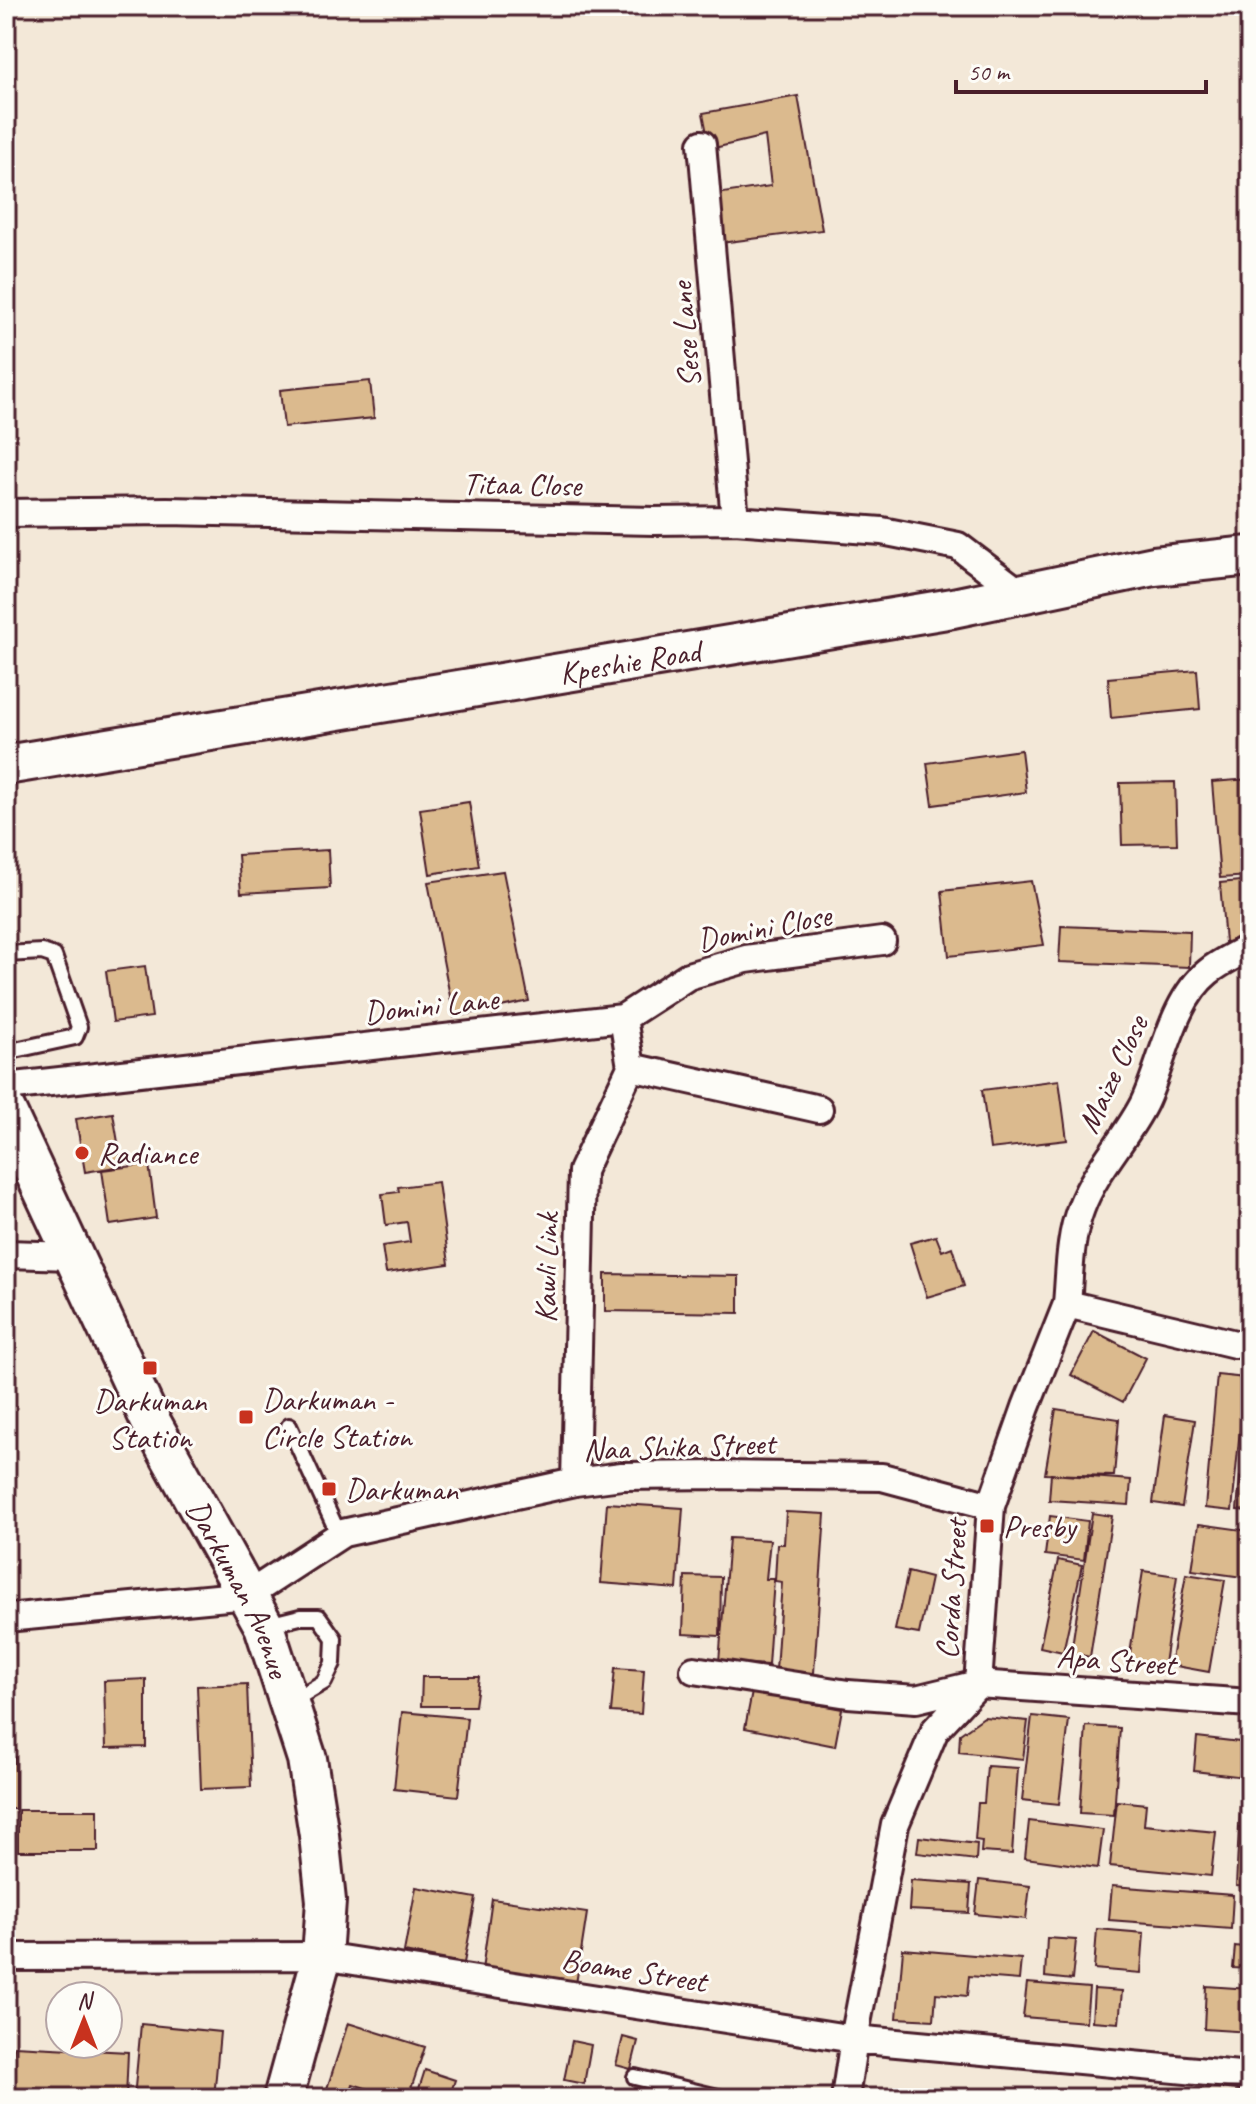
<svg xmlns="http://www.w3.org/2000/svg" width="1256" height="2104" font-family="Caveat,sans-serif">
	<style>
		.building { fill: #dbba8e; stroke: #4a1f2b; stroke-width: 2 }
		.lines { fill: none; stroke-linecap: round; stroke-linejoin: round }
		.lane-casing { stroke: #4a1f2b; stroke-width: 20 }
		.street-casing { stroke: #4a1f2b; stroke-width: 32 }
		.secondary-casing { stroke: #4a1f2b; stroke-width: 44 }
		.lane { stroke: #fdfcf7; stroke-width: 14 }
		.street { stroke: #fdfcf7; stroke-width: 26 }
		.secondary { stroke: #fdfcf7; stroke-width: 38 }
		.poi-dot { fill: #c8321e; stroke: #fdfcf7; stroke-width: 3 }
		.labels { text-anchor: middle; stroke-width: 6; stroke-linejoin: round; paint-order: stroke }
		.street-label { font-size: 32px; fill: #4a1f2b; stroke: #fdfcf7 }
		.poi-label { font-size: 32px; fill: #4a1f2b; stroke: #fdfcf7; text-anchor: start }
	</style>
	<rect width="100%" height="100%" fill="#f3e8d8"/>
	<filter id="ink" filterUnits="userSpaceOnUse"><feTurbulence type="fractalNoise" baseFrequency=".0125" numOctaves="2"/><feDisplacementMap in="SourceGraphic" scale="16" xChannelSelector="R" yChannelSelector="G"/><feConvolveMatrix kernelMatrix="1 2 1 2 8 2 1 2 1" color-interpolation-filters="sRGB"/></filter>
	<g filter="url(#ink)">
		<path class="building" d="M 798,96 L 822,230 L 712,244 L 709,195 L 771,186 L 765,136 L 710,149 L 703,113 Z
			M 370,381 L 374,418 L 284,427 L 280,390 Z
			M 1242,639 L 1250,639 L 1250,701 L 1242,701 Z
			M 1197,670 L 1200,709 L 1111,718 L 1108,678 Z
			M 1250,705 L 1250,758 L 1246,759 Z
			M 1021,750 L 1026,792 L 933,805 L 927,763 Z
			M 1250,779 L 1250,876 L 1220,878 L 1212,782 Z
			M 1175,782 L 1177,844 L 1122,845 L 1120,783 Z
			M 469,802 L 479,866 L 430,874 L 420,809 Z
			M 328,850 L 330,888 L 241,893 L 238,855 Z
			M 503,871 L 529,1001 L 454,1017 L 428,882 Z
			M 1250,880 L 1250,940 L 1225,942 L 1220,883 Z
			M 1031,881 L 1044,945 L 949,956 L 942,891 Z
			M 1061,926 L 1190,931 L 1189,967 L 1059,962 Z
			M 145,966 L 152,1017 L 113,1022 L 106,971 Z
			M 1059,1080 L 1067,1140 L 990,1149 L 982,1090 Z
			M 113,1113 L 122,1166 L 85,1172 L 76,1119 Z
			M 149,1164 L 156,1218 L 110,1225 L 102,1170 Z
			M 438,1182 L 449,1264 L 386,1273 L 382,1246 L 410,1242 L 407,1222 L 386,1225 L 382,1194 L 399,1192 L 398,1187 Z
			M 936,1236 L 942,1251 L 952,1247 L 964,1286 L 927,1297 L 910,1243 Z
			M 605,1274 L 739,1276 L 739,1313 L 605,1311 Z
			M 1244,1312 L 1250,1312 L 1250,1333 L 1244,1333 Z
			M 1094,1331 L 1146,1358 L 1123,1402 L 1071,1375 Z
			M 1217,1375 L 1245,1378 L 1232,1511 L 1205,1508 Z
			M 1056,1409 L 1119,1419 L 1114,1476 L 1045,1474 Z
			M 1165,1415 L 1195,1420 L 1182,1507 L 1153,1503 Z
			M 1051,1474 L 1131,1480 L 1129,1505 L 1049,1500 Z
			M 1240,1477 L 1250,1478 L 1250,1511 L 1237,1510 Z
			M 607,1503 L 683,1508 L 677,1589 L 601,1583 Z
			M 786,1512 L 825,1514 L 814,1673 L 776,1670 L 782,1582 L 775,1581 L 777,1544 L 784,1544 Z
			M 1092,1513 L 1112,1516 L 1090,1657 L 1071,1653 Z
			M 1050,1516 L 1088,1521 L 1084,1560 L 1045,1555 Z
			M 1199,1524 L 1250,1531 L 1250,1578 L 1192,1570 Z
			M 729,1538 L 770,1540 L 766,1579 L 774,1579 L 768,1665 L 719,1662 Z
			M 1058,1560 L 1082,1565 L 1063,1652 L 1040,1647 Z
			M 1143,1571 L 1177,1576 L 1164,1664 L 1129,1659 Z
			M 908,1572 L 931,1578 L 919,1634 L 895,1630 Z
			M 1186,1574 L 1225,1580 L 1209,1672 L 1170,1665 Z
			M 685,1576 L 721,1577 L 720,1636 L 683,1634 Z
			M 615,1668 L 644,1670 L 641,1714 L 611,1712 Z
			M 422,1677 L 479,1677 L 475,1706 L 421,1706 Z
			M 146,1679 L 146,1747 L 106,1748 L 104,1681 Z
			M 247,1684 L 251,1787 L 201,1789 L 197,1686 Z
			M 752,1692 L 842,1709 L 835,1746 L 745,1728 Z
			M 402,1712 L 467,1718 L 458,1796 L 394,1789 Z
			M 1032,1716 L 1069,1720 L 1059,1804 L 1022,1800 Z
			M 984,1717 L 1028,1721 L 1023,1759 L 959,1752 L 960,1734 Z
			M 1086,1726 L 1120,1728 L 1114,1815 L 1080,1813 Z
			M 1197,1737 L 1248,1743 L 1245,1777 L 1194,1771 Z
			M 6,1755 L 15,1757 L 15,1809 L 6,1809 Z
			M 987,1766 L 1018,1768 L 1012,1854 L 981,1852 L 982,1841 L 975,1840 L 978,1803 L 984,1803 Z
			M 1117,1801 L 1146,1804 L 1144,1825 L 1216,1832 L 1211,1876 L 1110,1866 Z
			M 1240,1807 L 1250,1808 L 1250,1887 L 1236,1886 Z
			M 18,1810 L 98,1810 L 98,1851 L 18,1851 Z
			M 6,1818 L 11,1818 L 11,1856 L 6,1856 Z
			M 1029,1821 L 1103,1830 L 1098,1868 L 1025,1858 Z
			M 919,1837 L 977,1844 L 976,1860 L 917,1853 Z
			M 911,1880 L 971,1884 L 969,1913 L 909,1910 Z
			M 979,1880 L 1030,1886 L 1026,1919 L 975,1914 Z
			M 1112,1886 L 1233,1895 L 1231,1929 L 1109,1920 Z
			M 416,1887 L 476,1898 L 464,1963 L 404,1952 Z
			M 492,1899 L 587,1913 L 576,1984 L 482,1970 Z
			M 1097,1929 L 1144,1933 L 1141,1973 L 1094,1969 Z
			M 1047,1938 L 1076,1940 L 1072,1980 L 1045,1977 Z
			M 1235,1946 L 1250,1948 L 1250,1969 L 1233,1968 Z
			M 903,1949 L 1021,1959 L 1019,1980 L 969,1976 L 967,1996 L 936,1993 L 934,2020 L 897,2018 Z
			M 1027,1983 L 1089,1988 L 1086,2022 L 1023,2017 Z
			M 1206,1986 L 1250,1989 L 1250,2032 L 1204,2029 Z
			M 1094,1989 L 1122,1991 L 1119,2023 L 1092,2021 Z
			M 348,2023 L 425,2047 L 408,2098 L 397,2098 L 353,2084 L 349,2098 L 324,2098 Z
			M 141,2024 L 220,2032 L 214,2098 L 134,2098 Z
			M 623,2037 L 638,2041 L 631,2069 L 616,2065 Z
			M 572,2041 L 591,2045 L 584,2084 L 564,2080 Z
			M 14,2046 L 128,2052 L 126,2098 L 11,2098 Z
			M 425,2070 L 455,2080 L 449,2098 L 416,2098 Z
			M 1010,2090 L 1044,2096 L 1044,2098 L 1008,2098 Z"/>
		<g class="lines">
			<g class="lane-casing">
				<path id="lane" d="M 6,954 L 42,952 L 54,956 L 79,1027 L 75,1037 L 6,1052
					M 289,1426 L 339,1535
					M 264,1626 L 300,1617 L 319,1617 L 334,1638 L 333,1663 L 324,1682 L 290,1702
					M 635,2077 L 722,2098"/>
			</g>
			<g class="street-casing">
				<path id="street" d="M 702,144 L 735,520
					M 6,513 L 167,511 L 654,521 L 735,520 L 882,531 L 958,546 L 1020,593
					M 623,1018 L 631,1067
					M 631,1067 L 819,1109
					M 6,1087 L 623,1018 L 688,976 L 746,959 L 882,941
					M 6,1254 L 73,1256
					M 1067,1304 C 1070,1272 1069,1239 1081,1208 C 1095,1170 1126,1139 1144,1103 C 1163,1063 1172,1001 1208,972 C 1220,962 1236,955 1250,947
					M 575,1482 L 582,1171 L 631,1067
					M 6,1618 L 248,1595 L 343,1533 L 575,1482 L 622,1476 L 721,1475 L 882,1477 L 991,1506
					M 694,1670 L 848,1694 L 916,1699 L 978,1684 L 1250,1703
					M 6,1957 L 322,1956 L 854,2039 L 1250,2076
					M 845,2098 L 854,2039 L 895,1825 L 935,1730 L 978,1684 L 991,1506 L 1026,1407 L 1067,1304 L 1235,1344 L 1250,1344"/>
			</g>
			<g class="secondary-casing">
				<g id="secondary">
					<path id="s1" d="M 6,765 L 953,608 L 1154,566 L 1250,556"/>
					<path id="s2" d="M 6,1111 L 150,1420 L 264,1626 L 307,1759 L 319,1835 L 326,1901 L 322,1956 L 283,2098"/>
				</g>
			</g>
			<use href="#lane" class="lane"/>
			<use href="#street" class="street"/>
			<use href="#secondary" class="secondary"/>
		</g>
	</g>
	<g class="poi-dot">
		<circle cx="82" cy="1153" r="8"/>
		<rect x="142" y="1360" width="16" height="16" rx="4"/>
		<rect x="238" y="1409" width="16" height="16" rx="4"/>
		<rect x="321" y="1481" width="16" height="16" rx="4"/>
		<rect x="979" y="1518" width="16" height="16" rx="4"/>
	</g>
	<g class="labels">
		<g class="street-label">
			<text transform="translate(685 335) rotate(-95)" y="11">Sese Lane</text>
			<text transform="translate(522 484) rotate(1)" y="11">Titaa Close</text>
			<text dy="11" stroke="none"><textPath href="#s1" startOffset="632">Kpeshie Road</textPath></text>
			<text transform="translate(764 927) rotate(-11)" y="11">Domini Close</text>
			<text transform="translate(431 1005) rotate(-6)" y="11">Domini Lane</text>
			<text transform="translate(1112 1074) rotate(-65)" y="11">Maize Close</text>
			<text transform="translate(546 1268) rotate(-89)" y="11">Kawli Link</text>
			<text transform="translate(679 1446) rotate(-2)" y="11">Naa Shika Street</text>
			<text dy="11" stroke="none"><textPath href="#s2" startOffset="532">Darkuman Avenue</textPath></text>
			<text transform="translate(951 1589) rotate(-86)" y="11">Corda Street</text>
			<text transform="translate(1116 1660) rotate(4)" y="11">Apa Street</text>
			<text transform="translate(634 1970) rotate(9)" y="11">Boame Street</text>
		</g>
		<g class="poi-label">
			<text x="98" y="1164">Radiance</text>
			<text x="262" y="1410">Darkuman -<tspan x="262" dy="37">Circle Station</tspan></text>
			<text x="150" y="1411" text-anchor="middle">Darkuman<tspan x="150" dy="37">Station</tspan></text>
			<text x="345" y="1500">Darkuman</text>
			<text x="1003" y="1537">Presby</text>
		</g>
	</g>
	<rect width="1256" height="2104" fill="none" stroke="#fdfcf7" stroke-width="32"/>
	<rect x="16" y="16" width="1224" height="2072" fill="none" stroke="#4a1f2b" stroke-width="3" filter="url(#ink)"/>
	<g transform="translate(84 2020)"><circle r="38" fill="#fdfcf7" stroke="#b5a4a5" stroke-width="2"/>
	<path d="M0-6L14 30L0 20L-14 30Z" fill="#c8321e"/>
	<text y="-12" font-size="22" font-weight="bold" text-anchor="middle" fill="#4a1f2b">N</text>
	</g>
	<path d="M956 80v12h250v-12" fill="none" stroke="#4a1f2b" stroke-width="4"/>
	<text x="968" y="80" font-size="24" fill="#4a1f2b" stroke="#fdfcf7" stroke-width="6" paint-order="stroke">50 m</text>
</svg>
